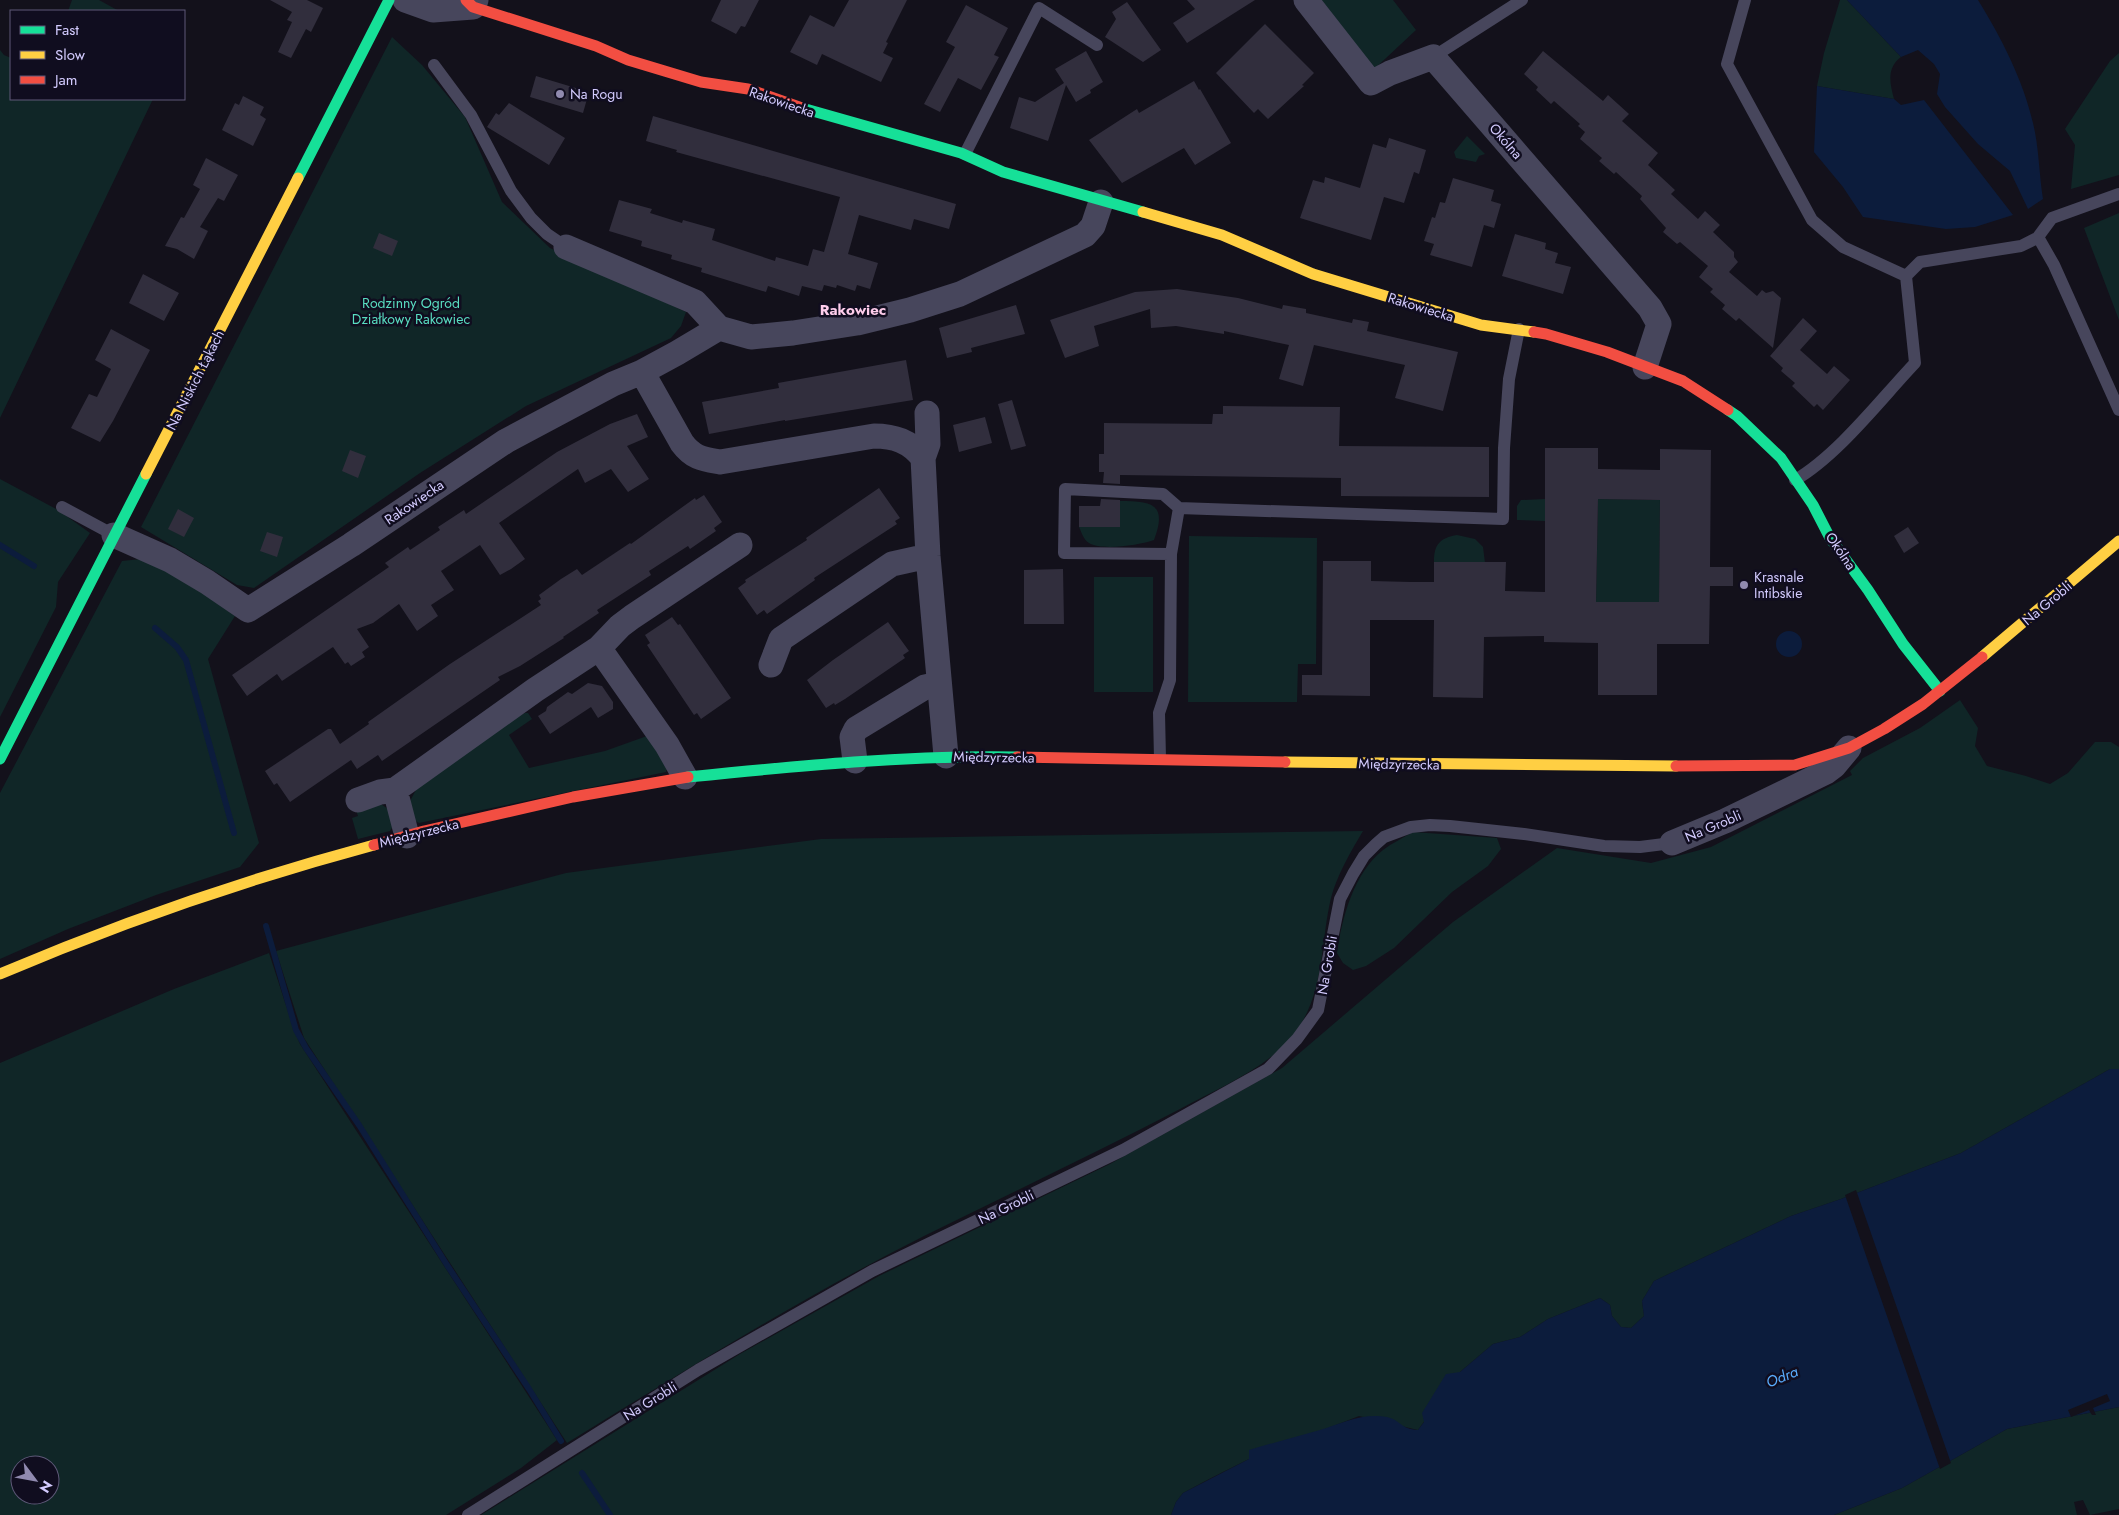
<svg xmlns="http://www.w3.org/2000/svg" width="2119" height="1515" font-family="Jost,sans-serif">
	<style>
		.green { fill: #102627; fill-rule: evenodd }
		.water { fill: #0c1c3c }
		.pier { fill: #13111b }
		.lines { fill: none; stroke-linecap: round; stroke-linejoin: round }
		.stream { stroke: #0c1c3c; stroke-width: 6 }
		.building { fill: #312e3d; fill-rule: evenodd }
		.lane { stroke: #47465c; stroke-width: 12 }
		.street { stroke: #47465c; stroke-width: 25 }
		.fast { stroke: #16e098; stroke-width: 11 }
		.slow { stroke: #ffcf43; stroke-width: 11 }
		.jam { stroke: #f24e42; stroke-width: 11 }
		.poi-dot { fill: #908aaf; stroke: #100d1f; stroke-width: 2 }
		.labels { text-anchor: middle; stroke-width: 5; stroke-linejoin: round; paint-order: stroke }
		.poi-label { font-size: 14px; fill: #d3cbfe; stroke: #100d1f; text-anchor: start }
		.street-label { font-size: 14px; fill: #d3cbfe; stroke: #100d1f }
		.park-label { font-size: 14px; fill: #59ddc1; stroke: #100d1f }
		.neighbourhood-label { font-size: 15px; font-weight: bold; fill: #fecdeb; stroke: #100d1f }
		.water-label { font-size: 15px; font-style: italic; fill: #5aacfd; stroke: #100d1f }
	</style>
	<rect width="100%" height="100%" fill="#13111b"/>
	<path class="green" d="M 72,0 L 99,0 L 119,11 L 68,11 Z
		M 1315,0 L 1393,0 L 1416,30 L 1370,73 Z
		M 1840,0 L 1847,0 L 1901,57 C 1886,68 1890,84 1894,99 L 1817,86 L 1824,53 Z
		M 392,37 L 422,65 L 465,117 L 502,202 L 550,248 L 686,312 L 681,326 L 671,338 L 526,406 L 420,473 L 254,588 L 237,585 L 141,527 Z
		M 0,50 L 4,55 L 11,58 L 11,99 L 153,99 L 0,418 Z
		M 2119,53 L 2119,175 L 2071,189 L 2075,145 L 2065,129 L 2110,61 Z
		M 1467,136 L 1485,154 L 1479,156 L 1476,162 L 1456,158 L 1454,152 Z
		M 2119,213 L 2119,320 L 2084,228 Z
		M 0,479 L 58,510 L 90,533 L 58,582 L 56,607 L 0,717 Z
		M 1545,499 L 1545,521 L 1517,520 L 1517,506 L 1521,500 Z
		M 1598,499 L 1660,500 L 1659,602 L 1596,602 Z
		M 1119,501 C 1151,501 1168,503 1154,540 C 1140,545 1102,551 1089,543 C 1083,539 1082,533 1079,527 Z
		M 1457,535 L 1475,539 L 1483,547 L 1485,563 L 1434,562 C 1434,544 1440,538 1457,535 Z
		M 1189,536 L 1317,538 L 1316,664 L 1298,664 L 1297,702 L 1188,702 Z
		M 141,559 L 188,582 L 235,616 L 208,659 L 259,843 L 240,867 L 156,895 L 68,929 L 0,959 L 0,793 L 122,561 Z
		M 1094,577 L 1153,577 L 1153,692 L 1094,692 Z
		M 1960,700 L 1978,728 L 1975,746 L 1987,766 L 2026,776 L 2050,784 L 2068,773 L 2095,742 L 2111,742 L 2119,747 L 2119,1069 L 2110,1069 L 1961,1153 L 1841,1199 L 1791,1216 L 1654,1281 L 1642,1301 L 1644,1316 L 1631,1328 L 1621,1327 L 1612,1316 L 1610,1305 L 1600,1298 L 1548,1319 L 1520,1337 L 1493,1344 L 1460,1372 L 1418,1430 L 1359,1416 L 1249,1459 L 1211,1478 L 1183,1493 L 1176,1502 L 1171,1515 L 481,1515 L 740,1354 L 879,1276 L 1110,1164 L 1282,1068 L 1453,922 L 1557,848 L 1651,863 L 1711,847 L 1852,775 L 1850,771 L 1863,758 L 1920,728 Z
		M 525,713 L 528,713 L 532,719 L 509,735 L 529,768 L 605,751 L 647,736 L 668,765 L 666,772 L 419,823 L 412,819 L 409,803 L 418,786 L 517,717 Z
		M 381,804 L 388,809 L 395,823 L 390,831 L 358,839 L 352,818 L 358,816 L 356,810 Z
		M 1363,831 C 1351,851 1337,875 1331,898 C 1320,944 1325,994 1294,1034 C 1267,1069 1218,1088 1180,1109 C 1095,1153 1009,1194 924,1236 C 801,1298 684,1371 567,1443 L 304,1038 L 276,951 L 566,873 L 821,839 Z
		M 1413,832 L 1497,838 L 1501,849 L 1488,866 L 1452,892 L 1394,948 L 1366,966 L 1353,970 L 1343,963 L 1337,953 C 1342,917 1354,873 1383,850 C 1392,843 1403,838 1413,832 Z
		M 269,953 L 294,1030 L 300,1044 L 557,1440 L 521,1468 L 446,1515 L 0,1515 L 0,1063 L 174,989 ZM 20,1465 L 50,1465 L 50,1495 L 20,1495 Z
		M 2119,1407 L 2119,1509 L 2090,1515 L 2083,1500 L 2074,1502 L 2077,1515 L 1834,1515 L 1902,1488 L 2007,1429 Z"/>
	<path class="water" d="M 1847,0 L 1978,0 C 2001,37 2023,80 2033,123 C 2039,147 2039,174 2043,199 L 2028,209 L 2010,171 L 1978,144 L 1945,107 L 1937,94 L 1940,74 L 1934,64 L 1918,50 L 1901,57 Z
		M 1817,86 L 1894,99 L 1901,105 L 1924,100 L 2013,215 L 1975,227 L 1946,229 L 1863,217 L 1843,187 L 1814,152 Z
		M1776 644a13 13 0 1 1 26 0a13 13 0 1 1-26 0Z
		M 2110,1069 L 2119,1069 L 2119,1407 L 2007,1429 L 1902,1488 L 1834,1515 L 1171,1515 L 1176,1502 L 1183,1493 L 1249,1459 L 1249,1450 C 1272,1443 1296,1437 1320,1430 C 1343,1423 1362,1413 1387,1417 C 1401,1420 1400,1429 1418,1430 L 1424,1422 L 1422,1413 L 1446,1374 L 1460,1372 L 1493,1344 L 1520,1337 L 1548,1319 L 1600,1298 L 1610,1305 L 1612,1316 L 1621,1327 L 1631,1328 L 1644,1316 L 1642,1301 L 1654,1281 L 1791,1216 L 1841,1199 L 1961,1153 Z"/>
	<path class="pier" d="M 1856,1190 L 1951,1463 L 1940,1469 L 1845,1195 Z
		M 2107,1394 L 2110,1401 L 2093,1408 L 2096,1415 L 2092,1415 L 2089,1410 L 2071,1417 L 2068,1410 Z"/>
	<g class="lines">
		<path class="stream" d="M 0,545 L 34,566
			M 155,628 L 177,647 L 186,660 L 234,833
			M 266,926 L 296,1030 L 306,1048 L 359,1125 L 447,1265 L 529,1389 L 561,1441
			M 582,1473 L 610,1515"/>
	</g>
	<path class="building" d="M 270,0 L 307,0 L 323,8 L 311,32 L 306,29 L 291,58 L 278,52 L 292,22 L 287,20 L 292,12 Z
		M 721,0 L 759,0 L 745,27 L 741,26 L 736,34 L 711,21 Z
		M 849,0 L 907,0 L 886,42 L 888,43 L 883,53 L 893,58 L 881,82 L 822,54 L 817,65 L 790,52 L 810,15 L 834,27 Z
		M 1187,0 L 1255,0 L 1187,43 L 1173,23 L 1195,9 Z
		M 1127,2 L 1161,50 L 1143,62 L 1105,37 L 1116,19 L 1112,12 Z
		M 966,5 L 1008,28 L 994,55 L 999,57 L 981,90 L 958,78 L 940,112 L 924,104 L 955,47 L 946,42 Z
		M 1265,24 L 1314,73 L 1302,85 L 1304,86 L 1268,119 L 1258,109 L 1254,113 L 1216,73 Z
		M 1086,51 L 1103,82 L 1090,90 L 1091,93 L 1076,102 L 1066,85 L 1048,141 L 1010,128 L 1019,97 L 1035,102 L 1064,83 L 1055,69 Z
		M 1543,51 L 1603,101 L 1608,95 L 1629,114 L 1622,121 L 1658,153 L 1648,165 L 1675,190 L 1671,194 L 1698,219 L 1705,211 L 1720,225 L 1713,232 L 1734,252 L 1734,257 L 1738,262 L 1729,272 L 1757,296 L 1762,290 L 1766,293 L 1773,291 L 1781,298 L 1773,348 L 1739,318 L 1736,321 L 1722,309 L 1725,305 L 1710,292 L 1713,289 L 1699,277 L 1708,266 L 1680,242 L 1677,244 L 1663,232 L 1666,228 L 1640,199 L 1642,196 L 1616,172 L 1614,174 L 1599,161 L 1602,158 L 1580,139 L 1585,132 L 1578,126 L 1580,124 L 1554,101 L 1551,104 L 1536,90 L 1538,87 L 1524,74 Z
		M 536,76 L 589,92 L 583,113 L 530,97 Z
		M 1194,81 L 1199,90 L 1200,89 L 1231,143 L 1195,165 L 1184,148 L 1122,183 L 1089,140 L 1137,109 L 1139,113 Z
		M 243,96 L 264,107 L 260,115 L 266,119 L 253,146 L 222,130 L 235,103 L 239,105 Z
		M 509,103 L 565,138 L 549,165 L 487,127 L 496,113 L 499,115 Z
		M 653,116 L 956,204 L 949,229 L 914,219 L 911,230 L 859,215 L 848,254 L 878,263 L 870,289 L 857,285 L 855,291 L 837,285 L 836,288 L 824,285 L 822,291 L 802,286 L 799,296 L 768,286 L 766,292 L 701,272 L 702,268 L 671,259 L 672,255 L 641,246 L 642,241 L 609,231 L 619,200 L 652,209 L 650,213 L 682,223 L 683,220 L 715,229 L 712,240 L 775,261 L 776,257 L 808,266 L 813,249 L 824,252 L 840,197 L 676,152 L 677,150 L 646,141 Z
		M 1389,138 L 1426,150 L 1419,174 L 1414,172 L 1404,203 L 1384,197 L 1371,240 L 1300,218 L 1313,180 L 1324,183 L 1325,177 L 1360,188 L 1373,144 L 1386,148 Z
		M 206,158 L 238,175 L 224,201 L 218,198 L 200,227 L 208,231 L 194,259 L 177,249 L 165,246 L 181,217 L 184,218 L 200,189 L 193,185 Z
		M 1453,178 L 1494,190 L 1491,201 L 1501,204 L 1494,228 L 1484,225 L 1472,267 L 1430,255 L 1434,244 L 1424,241 L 1432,217 L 1435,218 L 1440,202 L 1445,203 Z
		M 379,233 L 398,241 L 392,256 L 373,248 Z
		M 1515,234 L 1546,243 L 1545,249 L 1558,253 L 1555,263 L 1571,267 L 1563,294 L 1502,276 Z
		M 143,274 L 179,293 L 164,321 L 129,303 Z
		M 1177,289 L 1238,298 L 1282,309 L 1283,305 L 1306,309 L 1306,313 L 1352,323 L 1353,319 L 1369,322 L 1367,331 L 1458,352 L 1443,411 L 1395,398 L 1405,365 L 1314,345 L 1303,386 L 1279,379 L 1289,345 L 1224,331 L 1224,334 L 1176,326 L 1151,328 L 1150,309 L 1094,326 L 1099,346 L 1065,358 L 1050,320 L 1135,292 Z
		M 1016,305 L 1025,334 L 971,348 L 972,352 L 947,358 L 939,328 Z
		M 1803,318 L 1817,331 L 1800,350 L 1827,374 L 1834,366 L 1850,380 L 1823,410 L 1817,404 L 1814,407 L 1792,386 L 1795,383 L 1781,371 L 1783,368 L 1770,356 Z
		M 111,329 L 150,350 L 113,421 L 100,442 L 71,428 L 89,394 L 97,397 L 111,369 L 95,360 Z
		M 906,360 L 913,400 L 785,421 L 785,420 L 709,434 L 702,402 L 779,388 L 778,383 Z
		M 1012,400 L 1026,446 L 1011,450 L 998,404 Z
		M 1223,406 L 1340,407 L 1339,446 L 1489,447 L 1489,497 L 1341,496 L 1341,478 L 1120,475 L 1120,484 L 1103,483 L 1104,472 L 1099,472 L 1099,454 L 1104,454 L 1104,423 L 1212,424 L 1213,414 L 1223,414 Z
		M 637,414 L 648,437 L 627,446 L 649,479 L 628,492 L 611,469 L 585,483 L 578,469 L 499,523 L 525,559 L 511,569 L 500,575 L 480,545 L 441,571 L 454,590 L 431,605 L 438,616 L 417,631 L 399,604 L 373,623 L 357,629 L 369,647 L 362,652 L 365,657 L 351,666 L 348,662 L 345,664 L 333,647 L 282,681 L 277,674 L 247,696 L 232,675 L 389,567 L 385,563 L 408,547 L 410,550 L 440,530 L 438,527 L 464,510 L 466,514 L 557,452 L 610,424 Z
		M 985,417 L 992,443 L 959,452 L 953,425 Z
		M 1545,448 L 1598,448 L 1598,469 L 1660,470 L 1660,449 L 1711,450 L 1710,567 L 1733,567 L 1733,586 L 1710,586 L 1709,644 L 1657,644 L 1657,695 L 1598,695 L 1598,643 L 1544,642 L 1544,636 L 1484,637 L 1483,698 L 1433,697 L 1434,620 L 1370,620 L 1370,696 L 1302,695 L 1302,675 L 1322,675 L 1323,561 L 1371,561 L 1371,581 L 1411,582 L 1434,582 L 1434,562 L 1506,562 L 1505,591 L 1545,592 ZM 1598,499 L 1660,500 L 1659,602 L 1596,602 Z
		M 350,450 L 366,456 L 358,478 L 342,471 Z
		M 879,488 L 900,518 L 895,521 L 897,524 L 814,578 L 815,580 L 767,614 L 764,610 L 757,615 L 738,588 L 746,582 L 745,580 L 807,540 L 806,538 Z
		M 704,495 L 722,522 L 714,528 L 716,531 L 690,549 L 688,546 L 649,571 L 651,575 L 597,610 L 599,613 L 563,637 L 564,638 L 520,666 L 498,677 L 500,680 L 382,761 L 378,755 L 357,769 L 351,760 L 290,802 L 277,783 L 274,785 L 265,771 L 328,729 L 331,729 L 340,744 L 369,724 L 368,722 L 450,664 L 541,605 L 538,601 L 541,599 L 539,595 L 561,579 L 577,569 L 582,575 L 630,543 L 631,544 L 695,498 L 696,500 Z
		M 1101,499 L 1120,500 L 1120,527 L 1079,527 L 1079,506 L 1100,506 Z
		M 178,509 L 194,518 L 184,537 L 168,529 Z
		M 1908,527 L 1919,543 L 1904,553 L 1894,536 Z
		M 267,532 L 283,537 L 277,557 L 260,551 Z
		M 1063,569 L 1064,624 L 1024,624 L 1024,570 Z
		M 672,617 L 678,625 L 680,624 L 731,698 L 701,719 L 697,713 L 694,715 L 647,645 L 650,643 L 645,635 Z
		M 888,622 L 909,651 L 903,655 L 905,658 L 845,699 L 835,705 L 834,703 L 826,708 L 807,680 L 833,660 Z
		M 588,683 L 602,686 L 613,702 L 613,709 L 598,718 L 591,707 L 550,734 L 538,716 L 546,711 L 547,707 L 568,692 L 572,694 Z"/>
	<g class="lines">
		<path class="lane" d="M 1745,0 L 1727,64 L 1812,220 L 1843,247 L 1906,276
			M 1433,57 L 1522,0
			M 434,65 L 471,115 L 511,191 L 531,218 L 547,234 L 566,247
			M 965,154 L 1039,8 L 1097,45
			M 2119,194 L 2052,218 L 2038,237 L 2054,265 L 2119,410
			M 1906,276 L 1920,262 L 2021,246 L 2039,237
			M 1795,480 C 1838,455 1880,400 1915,363 L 1906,276
			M 62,507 L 114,535
			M 1179,508 L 1171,554 L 1064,553 L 1065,489 L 1163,494 L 1179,508 L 1503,519 L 1504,448 L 1509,379 L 1519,329
			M 1160,759 L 1159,713 L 1170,680 L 1171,554
			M 468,1515 L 698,1370 L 872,1271 L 1123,1150 L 1268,1069 L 1297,1039 L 1318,1010 L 1340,899 L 1353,874 L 1364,856 L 1376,844 L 1384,837 L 1411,827 L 1430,825 L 1450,826 L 1524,834 L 1604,846 L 1640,847 L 1672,843"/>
		<path class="street" d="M 405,0 L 433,10 L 473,7 L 476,0
			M 1306,0 L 1371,83 L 1390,73 L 1433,57 L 1650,308 L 1659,324 L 1645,367
			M 566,247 L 695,302 L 719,328 L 751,337 L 793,333 L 857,323 L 910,310 L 960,294 L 1085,235 L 1093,226 L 1101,202
			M 642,372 L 682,443 C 693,458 703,459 720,462 L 874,436 C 894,436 910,441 923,458 L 928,556 L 946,756
			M 923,458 L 928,444 L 927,413
			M 114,535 L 170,560 L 207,582 L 248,610 L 351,545 L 506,441 L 613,384 L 642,372 L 677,353 L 719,328
			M 599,648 L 667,745 L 685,777
			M 771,665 L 781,639 L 892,564 L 928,556
			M 855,761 L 852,737 L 856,729 L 925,687 L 939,684
			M 358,800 L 380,792 L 395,790
			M 407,836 L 395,790 L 535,690 L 599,648 L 620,626 L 632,617 L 740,545
			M 1672,843 L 1725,821 L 1826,772 L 1834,766 L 1849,748"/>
		<path class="fast" d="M 802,108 L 961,153 L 1003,172 L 1143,212
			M 298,178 L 389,0
			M 1728,410 L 1737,416 L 1781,458 L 1813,505 L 1830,538 L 1868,590 L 1903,644 L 1940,691
			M 0,759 L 146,474
			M 688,777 C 798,766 907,755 1017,757"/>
		<path class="slow" d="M 1143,212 L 1222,235 L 1313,274 L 1481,325 L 1534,332
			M 146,474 L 298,178
			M 1982,657 L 2119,541
			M 1285,762 L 1676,766
			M 0,974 C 124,921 244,880 374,845"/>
		<path class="jam" d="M 466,0 L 473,7 L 596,46 L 628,60 L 701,82 L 748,89 L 802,108
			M 1534,332 L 1546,334 L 1607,352 L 1683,381 L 1728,410
			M 1017,757 L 1285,762
			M 1676,766 L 1795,765 L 1849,748 L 1884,729 L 1923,704 L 1982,657
			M 374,845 L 424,831 L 573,797 L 688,777"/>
	</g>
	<g class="poi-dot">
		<circle cx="560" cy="94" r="5"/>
		<circle cx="1744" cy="585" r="5"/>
	</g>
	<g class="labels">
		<g class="poi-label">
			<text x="570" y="99">Na Rogu</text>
			<text x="1754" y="582">Krasnale<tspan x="1754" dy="16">Intibskie</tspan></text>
		</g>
		<g class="street-label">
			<text transform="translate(782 102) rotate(19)" y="5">Rakowiecka</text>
			<text transform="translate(1506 141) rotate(49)" y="5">Okólna</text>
			<text transform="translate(1421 307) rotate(17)" y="5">Rakowiecka</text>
			<text transform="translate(195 380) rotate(-63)" y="5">Na Niskich Łąkach</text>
			<text transform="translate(414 502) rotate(-34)" y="5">Rakowiecka</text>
			<text transform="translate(1841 551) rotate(56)" y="5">Okólna</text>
			<text transform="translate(2047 603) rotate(-40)" y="5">Na Grobli</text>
			<text transform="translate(994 757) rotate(1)" y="5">Międzyrzecka</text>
			<text transform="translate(1399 764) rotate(1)" y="5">Międzyrzecka</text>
			<text transform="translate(1713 826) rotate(-23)" y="5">Na Grobli</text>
			<text transform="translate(419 833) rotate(-14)" y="5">Międzyrzecka</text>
			<text transform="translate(1327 965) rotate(-80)" y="5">Na Grobli</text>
			<text transform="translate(1006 1207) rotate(-26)" y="5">Na Grobli</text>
			<text transform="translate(650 1401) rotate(-32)" y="5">Na Grobli</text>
		</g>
		<g class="park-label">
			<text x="411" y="308">Rodzinny Ogród<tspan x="411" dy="16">Działkowy Rakowiec</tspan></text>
		</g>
		<g class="neighbourhood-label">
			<text x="853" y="315">Rakowiec</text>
		</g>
		<g class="water-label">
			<text transform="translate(1782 1377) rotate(-22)" y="5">Odra</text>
		</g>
	</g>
	<rect x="10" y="10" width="175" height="90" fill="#100d1f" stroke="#5e5978"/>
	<rect x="20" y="26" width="25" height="8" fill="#16e098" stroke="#5e5978"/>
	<text x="55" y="35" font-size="15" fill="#d3cbfe">Fast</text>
	<rect x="20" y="51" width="25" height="8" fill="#ffcf43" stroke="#5e5978"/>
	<text x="55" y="60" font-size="15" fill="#d3cbfe">Slow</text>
	<rect x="20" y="76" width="25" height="8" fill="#f24e42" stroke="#5e5978"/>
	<text x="55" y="85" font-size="15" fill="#d3cbfe">Jam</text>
	<g transform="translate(35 1480) rotate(122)"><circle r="24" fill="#100d1f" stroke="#5e5978"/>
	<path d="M0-4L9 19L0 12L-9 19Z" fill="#908aaf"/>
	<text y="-8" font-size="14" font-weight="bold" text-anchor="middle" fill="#d3cbfe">N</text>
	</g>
</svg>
